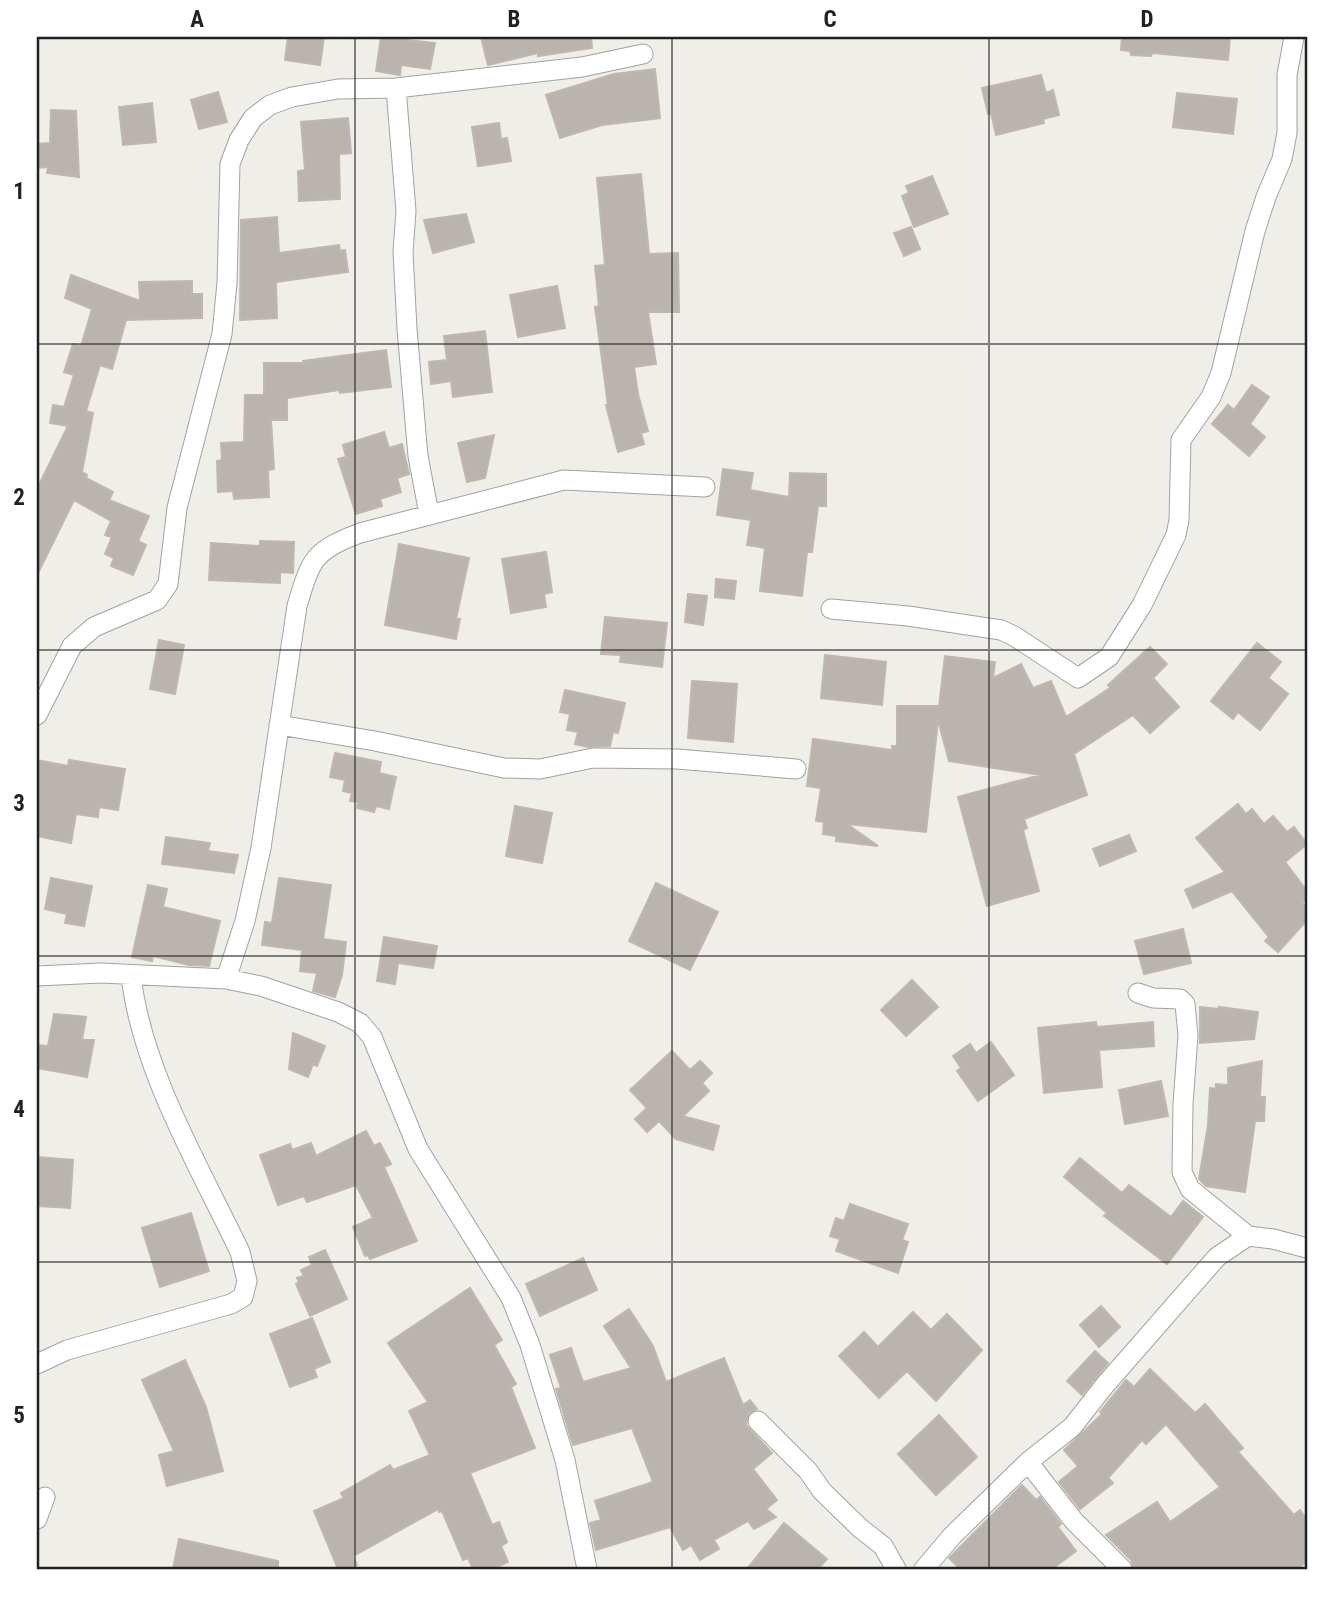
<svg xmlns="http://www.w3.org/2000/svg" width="1344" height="1606" font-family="'Roboto Condensed',sans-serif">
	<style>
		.building { fill: #bab4ae; stroke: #c1b7ac; stroke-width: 2 }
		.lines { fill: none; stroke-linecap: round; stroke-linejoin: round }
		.minor-casing { stroke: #a2a2a2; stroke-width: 21 }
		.minor { stroke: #fff; stroke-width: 19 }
		.grid { fill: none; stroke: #212121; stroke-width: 2; stroke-opacity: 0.55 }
		.neatline { fill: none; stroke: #212121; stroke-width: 2.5 }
		.grid-label { font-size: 23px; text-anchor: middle; font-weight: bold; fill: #212121 }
	</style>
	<rect width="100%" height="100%" fill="#f0eee9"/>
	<path class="building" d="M 288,37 L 324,37 L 320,65 L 285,60 Z
		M 381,37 L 435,43 L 430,69 L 401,65 L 400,75 L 376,71 Z
		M 481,37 L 591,37 L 592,48 L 538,56 L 538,53 L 488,65 Z
		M 1122,37 L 1230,37 L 1228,60 L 1152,53 L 1151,56 L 1131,55 L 1130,51 L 1121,50 Z
		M 655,69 L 660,118 L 602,125 L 560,138 L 546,95 L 614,74 Z
		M 1041,75 L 1046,93 L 1053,90 L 1059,115 L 1043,119 L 1044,123 L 996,135 L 991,113 L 988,114 L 982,88 Z
		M 218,92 L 227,122 L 199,129 L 191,100 Z
		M 1177,93 L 1237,99 L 1233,134 L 1173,127 Z
		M 152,103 L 156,142 L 123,145 L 119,107 Z
		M 51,110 L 76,111 L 79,177 L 47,173 L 48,167 L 37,168 L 37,144 L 50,143 Z
		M 348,118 L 351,153 L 339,154 L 340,199 L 299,201 L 298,171 L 305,170 L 301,122 Z
		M 499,123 L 501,139 L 507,138 L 511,161 L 478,166 L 472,127 Z
		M 641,174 L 649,254 L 678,253 L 679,312 L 648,312 L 656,364 L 634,367 L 638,394 L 648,431 L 641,433 L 644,444 L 618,452 L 606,405 L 608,405 L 595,307 L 599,306 L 595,266 L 605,265 L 597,178 Z
		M 932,176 L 948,214 L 914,227 L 902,196 L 909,193 L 906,186 Z
		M 466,214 L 474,242 L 433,253 L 424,220 Z
		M 277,217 L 279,253 L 339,245 L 340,251 L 345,250 L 348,272 L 276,282 L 277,318 L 240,320 L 241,220 Z
		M 911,227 L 920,249 L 904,256 L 894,233 Z
		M 71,275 L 140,301 L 139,282 L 192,281 L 192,294 L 202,294 L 202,318 L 126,320 L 112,369 L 100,365 L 86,411 L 93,413 L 82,472 L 87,475 L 86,478 L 113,492 L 109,500 L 149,516 L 138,541 L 146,545 L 133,575 L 111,566 L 114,558 L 105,554 L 112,537 L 105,535 L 111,521 L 74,500 L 37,575 L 37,489 L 68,426 L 50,423 L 53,405 L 64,407 L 74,375 L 64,372 L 73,344 L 81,346 L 92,309 L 65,298 Z
		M 557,286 L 565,328 L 518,337 L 510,295 Z
		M 485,331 L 492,392 L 453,397 L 451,381 L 431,384 L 429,362 L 447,360 L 444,336 Z
		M 386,350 L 391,387 L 340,393 L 339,390 L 287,398 L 287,420 L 271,420 L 274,469 L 268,470 L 269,497 L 234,499 L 233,491 L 218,492 L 217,461 L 222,460 L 221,443 L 244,442 L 245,395 L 264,395 L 264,363 L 303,363 L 303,361 Z
		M 1252,385 L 1269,397 L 1250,424 L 1265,437 L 1249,456 L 1212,424 L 1228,405 L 1234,410 Z
		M 384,432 L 389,448 L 402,444 L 409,474 L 397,478 L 401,492 L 380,499 L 382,506 L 356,514 L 338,459 L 346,457 L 343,445 Z
		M 494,435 L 485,478 L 467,482 L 458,443 Z
		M 723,469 L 753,473 L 750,490 L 789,497 L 790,473 L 826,474 L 826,506 L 818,506 L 812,552 L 807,552 L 802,596 L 760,591 L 765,548 L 747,545 L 751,520 L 717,515 Z
		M 260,541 L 294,542 L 293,573 L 280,572 L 280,583 L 209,580 L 211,543 L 260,546 Z
		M 399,544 L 469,558 L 456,619 L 460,619 L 456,639 L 385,625 Z
		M 546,552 L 552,592 L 544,594 L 546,607 L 511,613 L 502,559 Z
		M 716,579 L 736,581 L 734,599 L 715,597 Z
		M 688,594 L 707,596 L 703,625 L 685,622 Z
		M 605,617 L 667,623 L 662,667 L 620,662 L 621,655 L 601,654 Z
		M 159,640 L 184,645 L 175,694 L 150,689 Z
		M 1257,643 L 1281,662 L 1268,678 L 1288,694 L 1260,730 L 1238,712 L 1233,719 L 1211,701 Z
		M 1150,647 L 1167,664 L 1153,678 L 1179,707 L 1150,733 L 1133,715 L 1074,754 L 1087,795 L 1024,819 L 1027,828 L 1023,830 L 1039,891 L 987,906 L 958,797 L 1040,775 L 949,761 L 938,720 L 926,832 L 847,824 L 878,846 L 836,841 L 836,836 L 823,834 L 824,822 L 816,821 L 821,788 L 807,786 L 813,739 L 892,750 L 892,746 L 897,746 L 897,706 L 939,706 L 945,656 L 995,662 L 993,678 L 1021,664 L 1033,688 L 1051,681 L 1066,717 L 1110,688 L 1108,685 Z
		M 825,655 L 886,662 L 882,705 L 821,698 Z
		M 692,681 L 737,684 L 733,742 L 688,738 Z
		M 565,690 L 625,703 L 618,733 L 613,732 L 610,746 L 588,747 L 575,744 L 578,732 L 567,730 L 570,714 L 560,712 Z
		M 335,753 L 381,762 L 379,773 L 396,777 L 389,809 L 376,806 L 374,812 L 357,808 L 358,802 L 350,801 L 352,793 L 343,791 L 345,780 L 330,777 Z
		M 37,760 L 68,766 L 69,760 L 125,769 L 118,810 L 99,807 L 98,817 L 76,814 L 71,843 L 37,836 Z
		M 1238,804 L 1246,814 L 1252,809 L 1264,824 L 1273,816 L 1287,832 L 1294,827 L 1307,844 L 1285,862 L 1307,891 L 1307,899 L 1302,903 L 1307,907 L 1307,920 L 1278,952 L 1265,941 L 1269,937 L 1232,891 L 1193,908 L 1185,890 L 1225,872 L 1196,838 Z
		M 515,806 L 552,813 L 542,863 L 506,856 Z
		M 1129,835 L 1136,851 L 1100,866 L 1093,849 Z
		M 166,837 L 210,843 L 208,851 L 238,855 L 234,873 L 162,864 Z
		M 51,878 L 92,886 L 84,926 L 65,923 L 67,914 L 45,909 Z
		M 279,878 L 331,885 L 323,939 L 346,942 L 342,975 L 335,997 L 313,991 L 317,973 L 300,971 L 302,950 L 262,945 L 265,922 L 272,923 Z
		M 656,883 L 718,912 L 690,970 L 629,941 Z
		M 148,885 L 167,889 L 163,907 L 220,921 L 209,966 L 189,965 L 153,956 L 152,961 L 132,957 Z
		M 1183,929 L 1191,963 L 1144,974 L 1135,941 Z
		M 384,937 L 437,946 L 433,968 L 398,963 L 395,984 L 377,981 Z
		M 912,980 L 938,1007 L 906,1036 L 881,1010 Z
		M 1200,1007 L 1219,1009 L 1219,1007 L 1258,1012 L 1254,1039 L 1200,1043 Z
		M 54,1014 L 86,1017 L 82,1040 L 94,1040 L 87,1077 L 37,1068 L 37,1045 L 48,1046 Z
		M 1096,1022 L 1097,1027 L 1153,1022 L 1154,1046 L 1099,1050 L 1102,1087 L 1044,1093 L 1038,1028 Z
		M 293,1033 L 325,1046 L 317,1066 L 313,1064 L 308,1077 L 289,1069 Z
		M 991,1042 L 1014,1075 L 978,1101 L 957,1071 L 961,1068 L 953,1056 L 970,1044 L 976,1053 Z
		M 672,1051 L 690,1070 L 700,1061 L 712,1073 L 702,1083 L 709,1091 L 683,1116 L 719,1126 L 713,1150 L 676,1139 L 659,1121 L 647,1132 L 635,1119 L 647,1108 L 630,1090 Z
		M 1262,1061 L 1260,1097 L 1265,1097 L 1264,1121 L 1255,1121 L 1245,1192 L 1206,1186 L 1199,1179 L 1208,1125 L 1210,1088 L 1216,1089 L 1216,1084 L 1228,1085 L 1228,1068 Z
		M 1161,1081 L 1168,1116 L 1125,1124 L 1119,1090 Z
		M 366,1131 L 374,1146 L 380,1143 L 391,1164 L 384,1167 L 417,1241 L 370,1259 L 368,1255 L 365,1256 L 353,1227 L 373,1218 L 356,1185 L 307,1202 L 304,1196 L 278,1205 L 260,1155 L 290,1144 L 292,1150 L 311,1143 L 316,1156 Z
		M 37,1157 L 73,1160 L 70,1208 L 37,1206 Z
		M 1080,1158 L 1122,1193 L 1129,1185 L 1171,1217 L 1183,1201 L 1203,1217 L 1167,1264 L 1104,1216 L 1107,1213 L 1064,1177 Z
		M 850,1204 L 908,1224 L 902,1240 L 908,1242 L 898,1273 L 836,1251 L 840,1239 L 830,1236 L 836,1218 L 844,1221 Z
		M 191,1213 L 209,1271 L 160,1287 L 142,1228 Z
		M 325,1250 L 347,1299 L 310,1316 L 296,1284 L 299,1282 L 297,1278 L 304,1276 L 301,1270 L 312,1265 L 309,1257 Z
		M 583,1258 L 597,1290 L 540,1316 L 526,1284 Z
		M 470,1288 L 502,1340 L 494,1345 L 516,1384 L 511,1387 L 535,1448 L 470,1473 L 492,1525 L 499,1522 L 507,1542 L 501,1546 L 508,1562 L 492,1569 L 473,1569 L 468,1558 L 463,1560 L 442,1511 L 439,1512 L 438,1509 L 353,1556 L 357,1565 L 347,1569 L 338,1569 L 314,1511 L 344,1498 L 341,1493 L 390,1465 L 393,1470 L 430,1455 L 409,1411 L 428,1402 L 388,1343 Z
		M 1101,1306 L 1120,1327 L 1099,1347 L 1080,1325 Z
		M 629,1309 L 653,1346 L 666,1382 L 724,1358 L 743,1405 L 750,1400 L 757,1409 L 749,1413 L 746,1425 L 772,1453 L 753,1469 L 777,1500 L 766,1509 L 776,1517 L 754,1529 L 748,1521 L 714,1540 L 719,1549 L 700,1560 L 691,1545 L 683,1550 L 670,1527 L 596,1550 L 590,1523 L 601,1520 L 595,1501 L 653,1482 L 632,1428 L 573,1445 L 556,1389 L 561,1388 L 550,1355 L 571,1348 L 583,1382 L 631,1368 L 604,1326 Z
		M 913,1312 L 931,1330 L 947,1314 L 982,1350 L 936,1401 L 907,1371 L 879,1398 L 839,1356 L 864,1332 L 878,1347 Z
		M 312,1318 L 330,1362 L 314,1369 L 317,1377 L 290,1387 L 270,1334 Z
		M 1095,1351 L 1108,1363 L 1082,1395 L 1067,1381 Z
		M 185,1360 L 206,1407 L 223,1471 L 167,1486 L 159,1455 L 174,1451 L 142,1380 Z
		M 1150,1369 L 1195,1413 L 1205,1404 L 1243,1448 L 1238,1452 L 1294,1515 L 1300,1510 L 1307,1520 L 1307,1561 L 1297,1569 L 1134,1569 L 1131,1560 L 1106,1535 L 1157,1502 L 1170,1522 L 1220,1487 L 1166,1424 L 1146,1444 L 1142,1440 L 1108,1478 L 1113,1483 L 1080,1509 L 1059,1482 L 1078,1466 L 1064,1450 L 1102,1414 L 1100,1412 L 1126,1380 L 1134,1387 Z
		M 939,1415 L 977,1457 L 936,1495 L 898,1454 Z
		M 1022,1485 L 1036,1500 L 1040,1497 L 1061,1524 L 1058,1527 L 1076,1551 L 1052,1569 L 960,1569 L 949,1558 Z
		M 784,1523 L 827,1559 L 818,1569 L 747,1569 Z
		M 179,1539 L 278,1561 L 278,1569 L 173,1569 Z"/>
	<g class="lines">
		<g class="minor-casing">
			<path id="minor" d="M 396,88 L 406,211 L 403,252 L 407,329 L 418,456 L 429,514
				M 831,609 L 908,616 L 1001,630 L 1014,636 L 1078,678 L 1109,657 L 1142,605 L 1176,535 L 1179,520 L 1181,440 L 1211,397 L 1221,373 L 1255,231 L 1266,197 L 1282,159 L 1287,133 L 1287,75 L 1294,37
				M 37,715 L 72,646 L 94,627 L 157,600 L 168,584 L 177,508 L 222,334 L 227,283 L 230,164 L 239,140 L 253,118 L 270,105 L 292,97 L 338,89 L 396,88 L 582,67 L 643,54
				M 279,725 L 375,741 L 504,768 L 540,769 L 593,758 L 677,759 L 796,769
				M 37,976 L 101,973 L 226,979 L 261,986 L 338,1012 L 360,1023 L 372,1037 L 418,1149 L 511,1298 L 530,1345 L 565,1460 L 587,1569
				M 226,979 L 245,921 L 261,848 L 297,606 C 311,559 313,551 360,533 L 564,480 L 705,487
				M 1138,993 L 1153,998 L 1180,999 L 1185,1004 L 1188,1035 L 1183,1104 L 1182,1172 L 1190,1189 L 1248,1236
				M 37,1364 L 67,1350 L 231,1304 L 243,1297 L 247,1281 L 240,1252 C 199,1166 141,1069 131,975
				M 758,1421 L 808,1471 L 822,1491 L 860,1528 L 883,1546 L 896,1569
				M 1028,1462 L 1074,1521 L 1122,1569
				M 37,1519 L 45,1497
				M 924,1569 L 952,1536 L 1028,1462 L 1072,1427 L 1105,1385 L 1217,1257 L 1248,1236 L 1273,1239 L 1307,1248"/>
		</g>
		<use href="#minor" class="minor"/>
	</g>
	<path class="grid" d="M 355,37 L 355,1569M 672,37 L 672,1569M 989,37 L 989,1569M 37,344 L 1307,344M 37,650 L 1307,650M 37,956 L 1307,956M 37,1262 L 1307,1262"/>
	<rect width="1344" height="1606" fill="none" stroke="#ffffff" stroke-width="77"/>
	<rect x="38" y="38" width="1268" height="1530" class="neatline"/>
	<g class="grid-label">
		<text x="197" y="27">A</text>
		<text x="514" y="27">B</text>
		<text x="830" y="27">C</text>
		<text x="1147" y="27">D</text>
		<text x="19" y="199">1</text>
		<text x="19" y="505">2</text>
		<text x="19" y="811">3</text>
		<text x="19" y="1117">4</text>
		<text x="19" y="1423">5</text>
	</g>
</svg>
